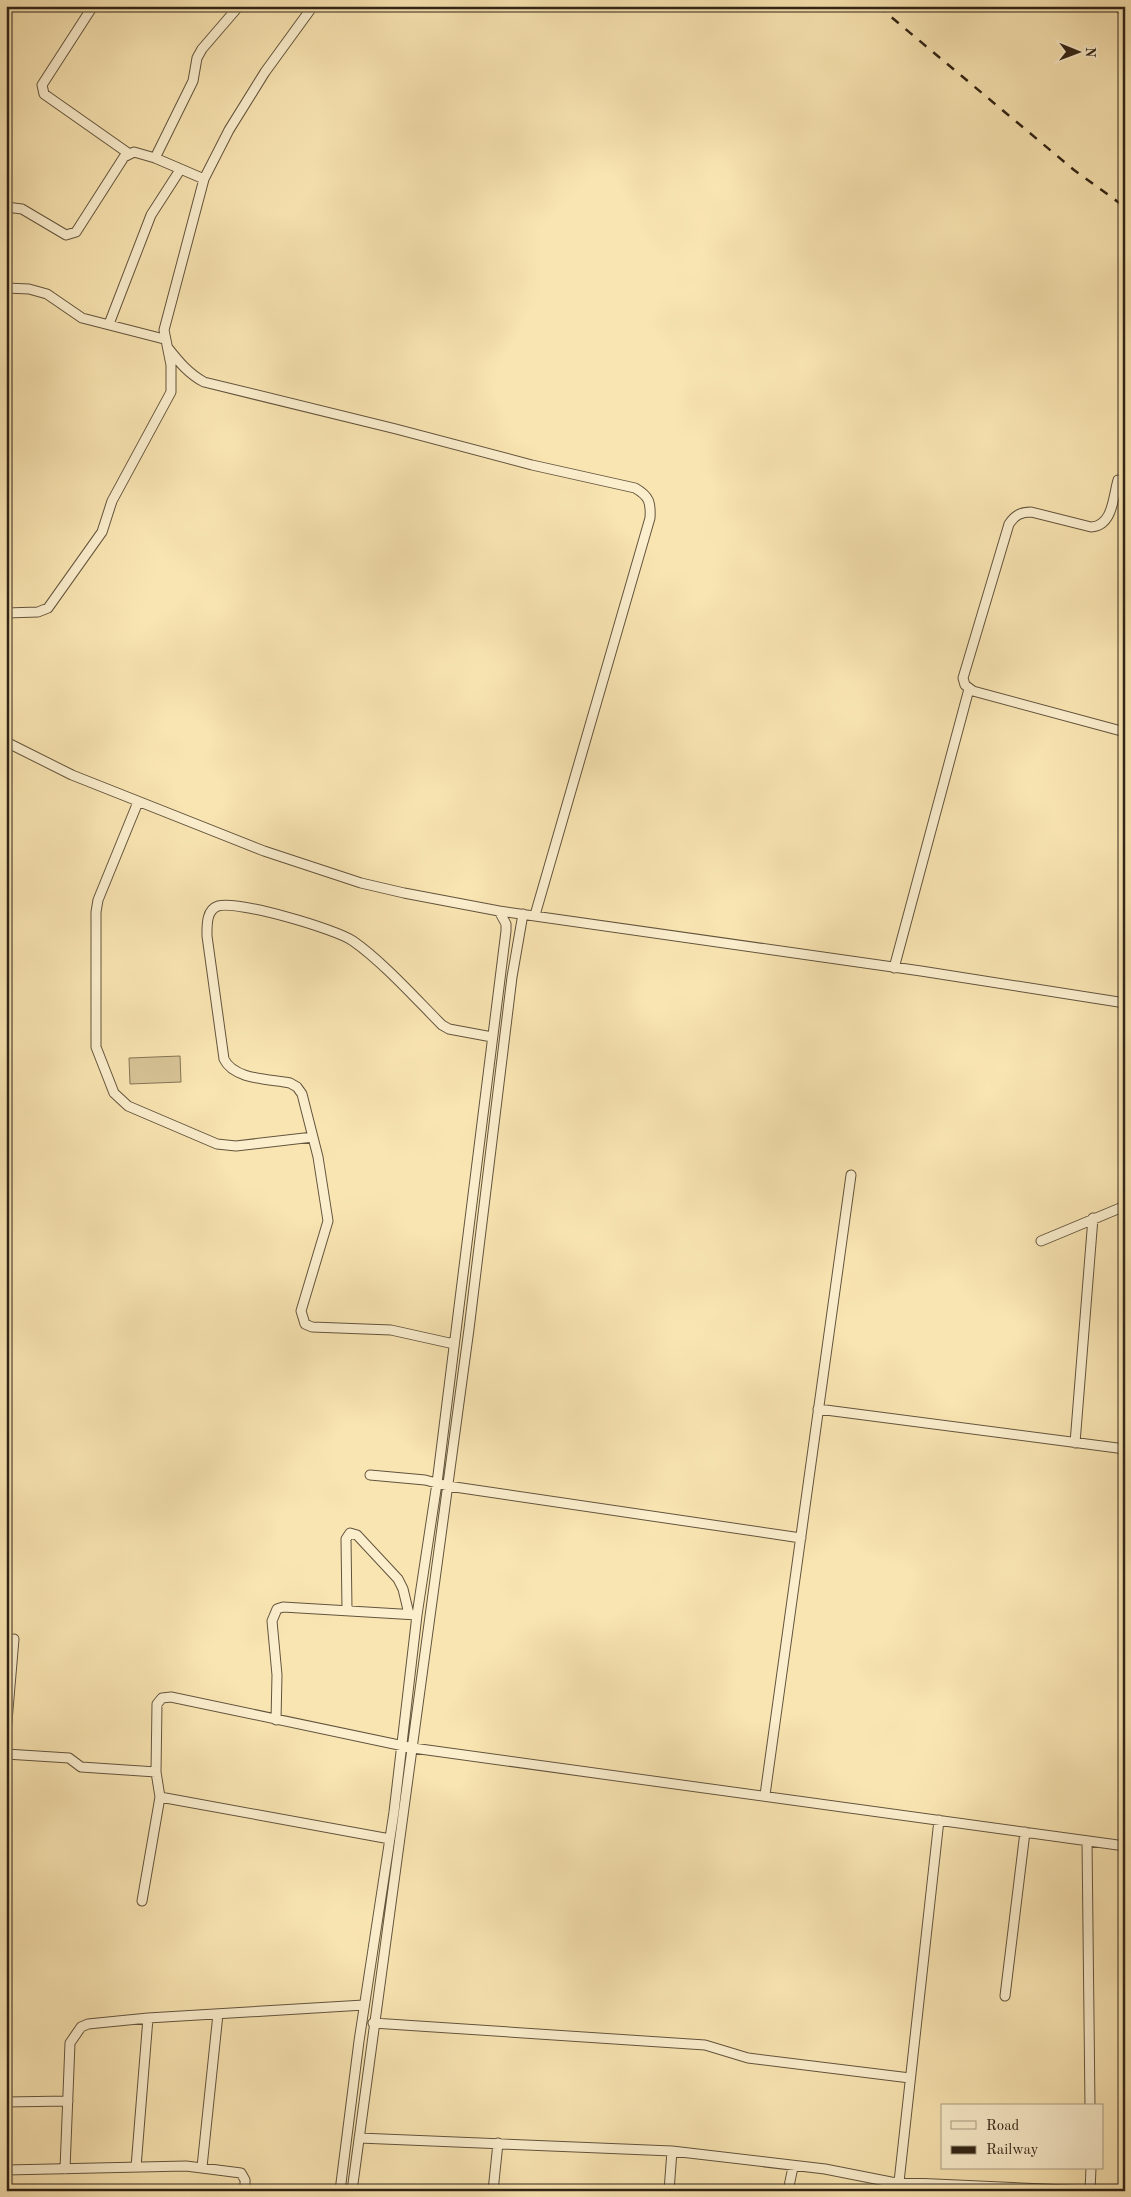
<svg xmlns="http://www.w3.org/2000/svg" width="1131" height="2197" font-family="'Old Standard TT',serif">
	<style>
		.garden { fill: #d7c497; stroke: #847456 }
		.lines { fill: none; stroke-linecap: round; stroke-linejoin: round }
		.minor-casing { stroke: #63543d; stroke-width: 11 }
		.minor { stroke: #fbeecd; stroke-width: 9 }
		.rail { stroke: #312416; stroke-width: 2.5; stroke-dasharray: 9 9; stroke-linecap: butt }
	</style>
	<rect width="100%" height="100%" fill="#f9e5b2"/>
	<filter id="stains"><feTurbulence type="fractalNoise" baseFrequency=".004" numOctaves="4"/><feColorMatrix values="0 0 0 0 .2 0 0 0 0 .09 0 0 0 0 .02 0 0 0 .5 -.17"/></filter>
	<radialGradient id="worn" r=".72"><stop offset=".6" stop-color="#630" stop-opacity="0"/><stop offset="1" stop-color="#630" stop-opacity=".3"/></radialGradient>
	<path class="garden" d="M 180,1056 L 181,1082 L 130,1084 L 129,1058 Z"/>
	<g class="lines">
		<g class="minor-casing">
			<path id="minor" d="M 93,6 L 42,85 L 44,94 L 128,153
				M 1117,6 L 1125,11
				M 155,158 L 193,81 L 197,58 L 202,49 L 239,6
				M 6,207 L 22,209 L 66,235 L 76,232 L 124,157 L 134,152 L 155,158 L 204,179
				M 6,288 L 29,289 L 47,294 L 82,318 L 164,339
				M 109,324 L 151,215 L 180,170
				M 168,348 C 179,362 189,374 204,382 L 396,429 L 532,465 L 635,488 C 649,496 651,502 650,518 L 535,915
				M 1118,480 C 1113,497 1113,526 1091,527 L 1031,512 C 1021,512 1015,515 1009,524 L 963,678 L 965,685 L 973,691 L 1125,732
				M 6,613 L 38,612 L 48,608 L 102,532 L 112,501 L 171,392 L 171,365 L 164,330 L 204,179 L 229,130 L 265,72 L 313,6
				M 6,742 L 72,775 L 264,851 L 361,883 L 404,893 L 499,911 L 921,971 L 1125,1003
				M 138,802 L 98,900 L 96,912 L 96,1047 L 114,1093 L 128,1106 L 217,1144 L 236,1146 L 313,1137
				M 894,968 L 969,689
				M 1041,1241 L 1125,1206
				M 454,1344 L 391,1330 L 312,1327 L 305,1324 L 301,1311 L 328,1221 L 318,1157 L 302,1094 L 297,1087 L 290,1083 C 270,1079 234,1080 224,1059 L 207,936 C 207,926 206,910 218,906 C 237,900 336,929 353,941 C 383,962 416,999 442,1025 L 449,1029 L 492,1037
				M 818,1409 L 1125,1449
				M 1075,1443 L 1093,1218
				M 370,1475 L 425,1480 L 448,1486 L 801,1538
				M 347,1609 L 346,1539 L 350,1533 L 357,1535 L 398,1579 L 403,1589 L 409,1614
				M 276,1720 L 277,1675 L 272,1621 L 277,1609 L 283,1607 L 417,1615
				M 6,1733 L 14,1639
				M 6,1754 L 69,1758 L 81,1767 L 156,1772 L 160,1797
				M 156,1772 L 157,1704 L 162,1698 L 171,1697 L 413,1748 L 1125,1846
				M 765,1795 L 851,1175
				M 1087,1841 L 1090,2106
				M 142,1901 L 160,1797 L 390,1839
				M 1005,1996 L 1025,1832
				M 373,2023 L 705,2045 L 748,2058 L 910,2078
				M 6,2102 L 68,2101
				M 359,2138 L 672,2151 L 825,2169 L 891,2182 L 1090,2191
				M 136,2167 L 148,2018
				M 202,2167 L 218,2014
				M 65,2169 L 70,2043 L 81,2027 L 88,2024 L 148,2018 L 364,2005
				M 6,2170 L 186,2166 L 241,2173 L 245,2180 L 245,2191
				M 899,2182 L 939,1820
				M 340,2191 L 359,2041 L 394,1812 L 417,1615 L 437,1483 L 506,931 L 506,924 L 499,911
				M 352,2191 L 469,1329 L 512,977 L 523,914
				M 493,2191 L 498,2143
				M 669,2191 L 672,2151
				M 788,2191 L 793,2167
				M 1090,2191 L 1091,2168"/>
		</g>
		<use href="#minor" class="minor"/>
		<path class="rail" d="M 878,6 L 1074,170 L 1125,207"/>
	</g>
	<rect width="1131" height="2197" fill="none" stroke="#f9e5b2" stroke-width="25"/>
	<rect x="8" y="8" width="1116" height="2182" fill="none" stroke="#312416" stroke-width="2.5"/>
	<rect x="12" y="12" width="1106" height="2172" fill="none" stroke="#312416"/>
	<rect x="941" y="2104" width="162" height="65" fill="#fbeecd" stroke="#aa9d84"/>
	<rect x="951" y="2121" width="25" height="8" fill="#fbeecd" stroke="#aa9d84"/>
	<text x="986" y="2130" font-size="15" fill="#312416">Road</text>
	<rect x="951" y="2146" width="25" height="8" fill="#312416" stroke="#aa9d84"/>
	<text x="986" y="2154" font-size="15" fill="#312416">Railway</text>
	<g transform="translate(1078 52) rotate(91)" stroke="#fbeecd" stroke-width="4" paint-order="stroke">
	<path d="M0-4L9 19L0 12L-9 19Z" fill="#312416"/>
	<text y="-8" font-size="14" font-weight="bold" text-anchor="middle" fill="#312416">N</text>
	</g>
	<rect width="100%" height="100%" filter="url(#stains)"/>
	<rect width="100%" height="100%" fill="url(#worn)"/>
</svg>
